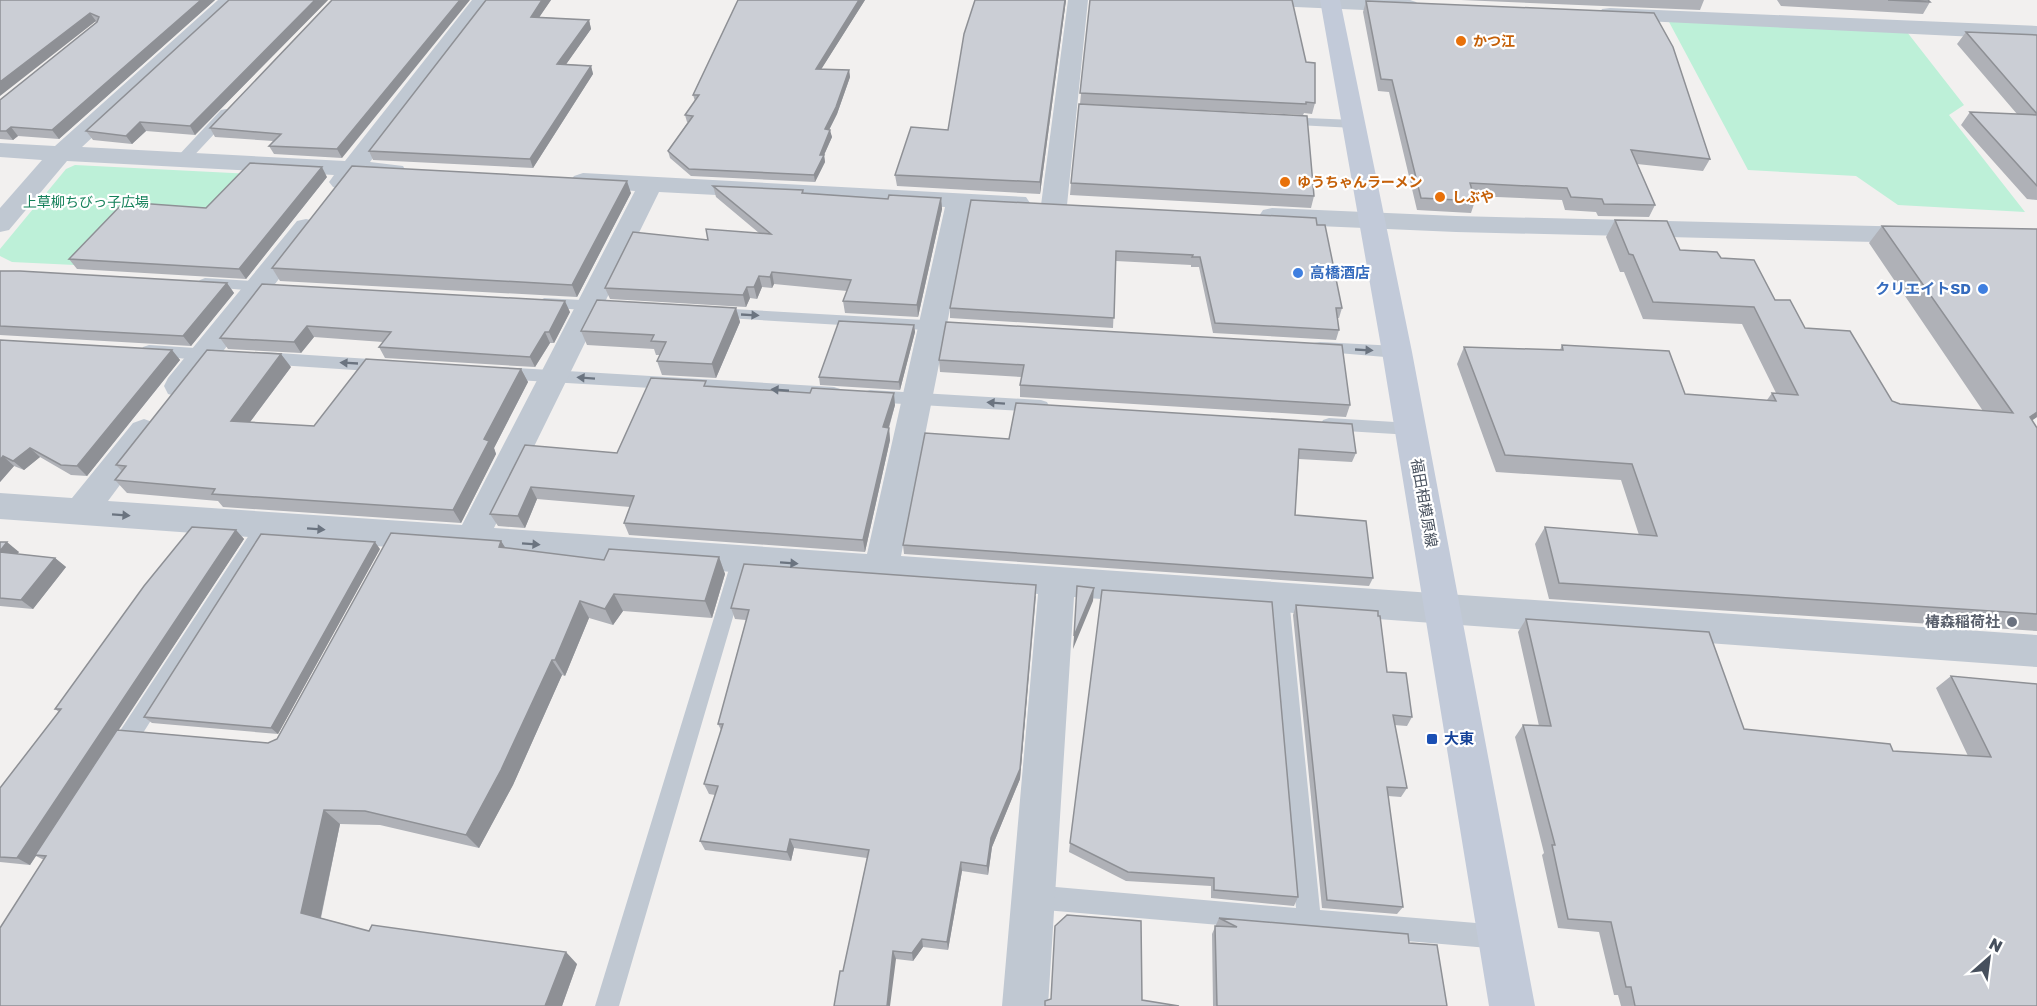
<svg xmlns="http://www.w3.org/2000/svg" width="2037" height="1006" font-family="'Golos Text','Noto Sans JP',sans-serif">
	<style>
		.green { fill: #bdf0d8 }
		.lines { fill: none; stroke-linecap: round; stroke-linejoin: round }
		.lane { fill: #c0c8d2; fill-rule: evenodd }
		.street { fill: #c0c8d2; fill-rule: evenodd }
		.secondary { fill: #c2cad9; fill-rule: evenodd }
		.wall { fill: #afb1b7 }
		.shaded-wall { fill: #8e9095 }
		.building { fill: #cbced5; stroke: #8e9095; stroke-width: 1.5 }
		.oneway { fill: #6b7480 }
		.food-dot { fill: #e8710a; stroke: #fff; stroke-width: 2 }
		.shop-dot { fill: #3f7fe0; stroke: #fff; stroke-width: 2 }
		.worship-dot { fill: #6b7280; stroke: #fff; stroke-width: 2 }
		.transit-dot { fill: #1a4fb4; stroke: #fff; stroke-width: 2 }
		.labels { text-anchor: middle; stroke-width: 4.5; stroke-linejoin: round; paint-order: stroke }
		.far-food-label { font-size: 14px; font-weight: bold; fill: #c56008; stroke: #fff; text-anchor: start }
		.far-park-label { font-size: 14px; fill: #15815a; stroke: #fff }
		.shop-label { font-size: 15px; font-weight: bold; fill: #366cbe; stroke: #fff; text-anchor: start }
		.street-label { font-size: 15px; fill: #47505d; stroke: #fff }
		.worship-label { font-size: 15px; font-weight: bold; fill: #5b616d; stroke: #fff; text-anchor: end }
		.transit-label { font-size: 15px; font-weight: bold; fill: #164399; stroke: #fff; text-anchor: start }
	</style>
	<rect width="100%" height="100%" fill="#f2f0ef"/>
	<path class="green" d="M 1668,20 L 1907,32 L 1964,105 L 1949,115 L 2025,212 L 1898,205 L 1856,176 L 1748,170 Z
		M 75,165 L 252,174 L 210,221 L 75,265 L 12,262 L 0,256 L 0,249 L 66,169 Z"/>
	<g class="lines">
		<path class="lane" d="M 226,109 L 231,110 L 232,113 L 231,116 L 187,163 L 177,163 L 175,160 L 177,157 L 221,110 Z
			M 1283,117 L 1354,120 L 1361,124 L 1354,128 L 1278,124 L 1277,121 Z
			M 205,278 L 268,282 L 276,287 L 268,292 L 200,286 L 197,283 L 200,280 Z
			M 544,298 L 600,301 L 608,306 L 600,311 L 539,307 L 536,303 Z
			M 715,308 L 942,321 L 948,322 L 950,326 L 948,330 L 942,331 L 710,317 L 707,313 Z
			M 1320,342 L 1397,346 L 1403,348 L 1405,352 L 1403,356 L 1397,358 L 1314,351 L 1312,347 L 1314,343 Z
			M 149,345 L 211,349 L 217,351 L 219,355 L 217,359 L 211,361 L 143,355 L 141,351 L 143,347 Z
			M 263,352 L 385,360 L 391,362 L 393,366 L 391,370 L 385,372 L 263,364 L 257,362 L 255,358 L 257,354 Z
			M 499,367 L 834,387 L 840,389 L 842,393 L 840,397 L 834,399 L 499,379 L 493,377 L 491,373 L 493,369 Z
			M 870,390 L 1041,400 L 1047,402 L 1049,406 L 1047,410 L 1041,412 L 870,402 L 864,400 L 862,396 L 864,392 Z
			M 1329,418 L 1411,423 L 1417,425 L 1420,429 L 1417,433 L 1411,435 L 1329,430 L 1323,428 L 1321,424 L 1323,420 Z
			M 265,518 L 271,520 L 274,525 L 271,530 L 126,760 L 118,763 L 110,760 L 107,753 L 110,746 L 259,520 Z
			M 741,551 L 748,554 L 750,559 L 619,1006 L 595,1006 L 732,559 L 734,554 Z
			M 1279,590 L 1286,592 L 1289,598 L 1320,910 L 1500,925 L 1508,929 L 1512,937 L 1508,945 L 1500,949 L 1033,909 L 1025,905 L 1021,897 L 1025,889 L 1033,885 L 1296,908 L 1269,598 L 1272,592 Z"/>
		<path class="street" d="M 218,0 L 240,0 L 82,147 L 345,161 L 472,0 L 493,0 L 370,162 L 403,166 L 406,171 L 403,176 L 394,178 L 359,177 C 351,187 347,191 333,187 L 329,182 L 334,175 L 67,161 L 9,230 L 0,232 L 0,208 L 42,160 L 0,157 L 0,143 L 55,146 Z
			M 1068,0 L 1088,0 L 1067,205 L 1063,211 L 1054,213 L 1045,211 L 1041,205 Z
			M 1263,0 L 1410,0 L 1416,2 L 1420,6 L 1416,10 L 1409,12 L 1273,6 L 1266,4 Z
			M 1610,8 L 2037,26 L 2037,40 L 1602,19 L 1599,14 L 1602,9 Z
			M 583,173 L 1026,197 L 1030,203 L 1026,209 L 1017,211 L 970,208 L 901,556 L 2037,635 L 2037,667 L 1074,597 L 1048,1006 L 1002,1006 L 1038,594 L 0,519 L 0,493 L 72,498 L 133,423 L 144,419 L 155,423 L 160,431 L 108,501 L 462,525 L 635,191 L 574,186 L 570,181 L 574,176 ZM 659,192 L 945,207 L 867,554 L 494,528 Z
			M 1272,208 L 1456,216 L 1919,227 L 1928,229 L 1932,235 L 1928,241 L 1919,243 L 1456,232 L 1272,224 L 1263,222 L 1259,216 L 1263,210 Z
			M 306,219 L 315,221 L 319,227 L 190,394 L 179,397 L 168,394 L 164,386 L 168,378 L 297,221 Z"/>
		<path class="secondary" d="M 1320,0 L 1340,0 L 1412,352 L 1535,1006 L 1489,1006 L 1382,352 Z"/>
	</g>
	<path class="wall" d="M 0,0 L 215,0 L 59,139 L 18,136 L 13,140 L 0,139 L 0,100 L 97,22 Z
		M 229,0 L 328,0 L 195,135 L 146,131 L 132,144 L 93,140 L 86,131 Z
		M 332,0 L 342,158 L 274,154 L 269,146 L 273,141 L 215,137 L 210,128 Z
		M 486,0 L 551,0 L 539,17 L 589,20 L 591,29 L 566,64 L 591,66 L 593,74 L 533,168 L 373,160 L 369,151 Z
		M 738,0 L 865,0 L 821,69 L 849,70 L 850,77 L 837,114 L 829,130 L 832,137 L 824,155 L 825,162 L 815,182 L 691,176 L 670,158 L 668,151 L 688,122 L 687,122 L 685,115 L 695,101 L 693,95 Z
		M 1066,0 L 1040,194 L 897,186 L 895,175 L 948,130 Z
		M 1090,0 L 1315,103 L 1312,114 L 1304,113 L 1303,115 L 1080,104 Z
		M 1461,0 L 1704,0 L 1700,10 Z
		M 1777,0 L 1928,0 L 1930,2 L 1923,14 L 1781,6 Z
		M 1366,1 L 1710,159 L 1703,171 L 1637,164 L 1655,205 L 1649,217 L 1598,216 L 1596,212 L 1565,210 L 1562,200 L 1474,196 L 1475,201 L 1471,213 L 1417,210 L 1389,92 L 1378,91 L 1363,12 Z
		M 1966,32 L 2037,35 L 2037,200 L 2027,199 L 1961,125 L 1970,112 L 2017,114 L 1957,44 Z
		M 327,177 L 246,279 L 77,269 L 69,259 L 206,208 Z
		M 1071,183 L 1314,196 L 1311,208 L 1070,195 Z
		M 713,186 L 803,190 L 804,193 L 888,199 L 941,198 L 942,209 L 918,317 L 845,313 L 843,301 L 847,291 L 774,284 L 772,288 L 762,287 L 757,299 L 750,298 L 746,307 L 610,299 L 605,288 L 708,240 L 759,233 L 716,197 Z
		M 631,193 L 577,297 L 280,281 L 272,268 Z
		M 971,200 L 1317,225 L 1342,308 L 1339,318 L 1337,318 L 1339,330 L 1336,340 L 1213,333 L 1199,267 L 1191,267 L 1191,265 L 1116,261 L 1113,328 L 950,318 L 950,308 Z
		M 1615,220 L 1680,250 L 1721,258 L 1775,300 L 1805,328 L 1892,401 L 1900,404 L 1983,411 L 1869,243 L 1882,226 L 2037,229 L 2037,417 L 2032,420 L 2037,428 L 2037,631 L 1549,599 L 1535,544 L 1545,527 L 1639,535 L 1621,480 L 1496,472 L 1457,364 L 1464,347 L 1560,350 L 1562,345 L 1685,394 L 1767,400 L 1772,393 L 1776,393 L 1742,324 L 1643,319 L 1624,272 L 1620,272 L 1606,237 Z
		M 0,271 L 227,283 L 234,293 L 191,346 L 0,335 Z
		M 262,284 L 570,312 L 554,343 L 550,343 L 535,367 L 385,358 L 379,347 L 383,342 L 314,337 L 301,353 L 228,349 L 220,338 Z
		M 736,308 L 740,322 L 716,378 L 662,375 L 657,361 L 660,355 L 656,355 L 654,349 L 587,345 L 581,331 Z
		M 946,322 L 1350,405 L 1346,417 L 1020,397 L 1020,385 L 1022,377 L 940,372 L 939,360 Z
		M 914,325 L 915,332 L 900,390 L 820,385 L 819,377 Z
		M 0,340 L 172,350 L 180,360 L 87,476 L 71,475 L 40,457 L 24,470 L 14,466 L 0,482 Z
		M 291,367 L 250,422 L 314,426 L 521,369 L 528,382 L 494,448 L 496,454 L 461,523 L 223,507 L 218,501 L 127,493 L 115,480 L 122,471 L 116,465 Z
		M 708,386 L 895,405 L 889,428 L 890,440 L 865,552 L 629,535 L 624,523 L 630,507 L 537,499 L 525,528 L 498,526 L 490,514 L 525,445 L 617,453 Z
		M 1016,403 L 1356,453 L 1352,462 L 1299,459 L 1295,515 L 1373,578 L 1369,586 L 904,554 L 903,545 L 1009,439 Z
		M 236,530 L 244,539 L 118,730 L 268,743 L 277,739 L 501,541 L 505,548 L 604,560 L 719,557 L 725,574 L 712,618 L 623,611 L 613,625 L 589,618 L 565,676 L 562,675 L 513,785 L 479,848 L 380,825 L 340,824 L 321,918 L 369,931 L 577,964 L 562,1006 L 0,1006 L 44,860 L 36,856 L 30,865 L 0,862 L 0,788 L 59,712 L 55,709 Z
		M 0,542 L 19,552 L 17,554 L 55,558 L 66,567 L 33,609 L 0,606 Z
		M 380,549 L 278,734 L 152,723 L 144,717 Z
		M 1036,596 L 1020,779 L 992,847 L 988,875 L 962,871 L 948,950 L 923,947 L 913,961 L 896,959 L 843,971 L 867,858 L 794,848 L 791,861 L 705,850 L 700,841 L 715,795 L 709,794 L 704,784 L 721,730 L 718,724 L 746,620 L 735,619 L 731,608 Z
		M 1296,605 L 1378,616 L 1387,672 L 1412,717 L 1407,726 L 1394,725 L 1407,788 L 1401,797 L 1388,796 L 1403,907 L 1397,914 L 1322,908 L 1293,615 Z
		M 1526,619 L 1744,729 L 1893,751 L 1968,756 L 1936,688 L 1951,676 L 2037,684 L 2037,1006 L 1621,1006 L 1618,995 L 1614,995 L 1599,932 L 1558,928 L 1542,855 L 1544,853 L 1515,737 L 1523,725 L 1539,726 L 1518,632 Z
		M 1070,843 L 1298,897 L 1294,906 L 1211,898 L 1211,886 L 1126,881 L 1069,852 Z
		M 1219,918 L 1409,943 L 1447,1006 L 1213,1006 L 1212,934 Z"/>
	<path class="shaded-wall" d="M 201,0 L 215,0 L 59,139 L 52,130 Z
		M 315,0 L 328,0 L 195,135 L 190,126 Z
		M 460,0 L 470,0 L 342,158 L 337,149 Z
		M 542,0 L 551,0 L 534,25 L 531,17 Z
		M 859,0 L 865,0 L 817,76 L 816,69 Z
		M 1065,0 L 1066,0 L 1040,194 L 1040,182 Z
		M 90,13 L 96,21 L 0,96 L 0,82 Z
		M 589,20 L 591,29 L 560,73 L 557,64 Z
		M 591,66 L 593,74 L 533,168 L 530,159 Z
		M 849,70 L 850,77 L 837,114 L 826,136 L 825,129 Z
		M 140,122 L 146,131 L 132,144 L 126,136 Z
		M 11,127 L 18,136 L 13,140 L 6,131 Z
		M 830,130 L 832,137 L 824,155 L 825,162 L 815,182 L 814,175 L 820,155 Z
		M 322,167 L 327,177 L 246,279 L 239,269 Z
		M 627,181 L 631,193 L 577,297 L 572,285 Z
		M 941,198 L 942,209 L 918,317 L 917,305 Z
		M 772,272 L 774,284 L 772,288 L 770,277 Z
		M 759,276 L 762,287 L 757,299 L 754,287 Z
		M 227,283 L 234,293 L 191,346 L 183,336 Z
		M 747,287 L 750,298 L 746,307 L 743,295 Z
		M 565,301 L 570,312 L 554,343 L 549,332 Z
		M 736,308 L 740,322 L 716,378 L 712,364 Z
		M 914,325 L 915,332 L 900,390 L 899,382 Z
		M 307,326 L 314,337 L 301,353 L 294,342 Z
		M 545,332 L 550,343 L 535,367 L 530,357 Z
		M 172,350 L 180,360 L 87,476 L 77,466 Z
		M 281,354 L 291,367 L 241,434 L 231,421 Z
		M 521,369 L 528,382 L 494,448 L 496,454 L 461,523 L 453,510 L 484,439 Z
		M 894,393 L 895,405 L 885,440 L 883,427 Z
		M 2037,412 L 2037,417 L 2012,434 L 2030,417 Z
		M 889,428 L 890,440 L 865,552 L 863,540 Z
		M 30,448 L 40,457 L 24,470 L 13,461 Z
		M 3,456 L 14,466 L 0,482 L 0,460 Z
		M 531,487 L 537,499 L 525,528 L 518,516 Z
		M 236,530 L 244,539 L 30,865 L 17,858 Z
		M 501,541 L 512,558 L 499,547 Z
		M 7,542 L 19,552 L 10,562 L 0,553 L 0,551 Z
		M 375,542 L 380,549 L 278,734 L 271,728 Z
		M 719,557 L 725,574 L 712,618 L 705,601 Z
		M 55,558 L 66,567 L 33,609 L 21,600 Z
		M 1036,585 L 1020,779 L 992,847 L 988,875 L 987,866 L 991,838 Z
		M 1094,588 L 1093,601 L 1073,649 L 1074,636 Z
		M 614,594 L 623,611 L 613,625 L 605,609 Z
		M 580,601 L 589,618 L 565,676 L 555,660 Z
		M 552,660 L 562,675 L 513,785 L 479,848 L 466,835 Z
		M 324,810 L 340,824 L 319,925 L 301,913 Z
		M 790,839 L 794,848 L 791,861 L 787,852 Z
		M 961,862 L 962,871 L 948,950 L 947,942 Z
		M 922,939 L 923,947 L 913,961 L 912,953 Z
		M 893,951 L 896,959 L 890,1006 L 887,1006 Z
		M 566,952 L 577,964 L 562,1006 L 545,1006 Z"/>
	<path class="building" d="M 0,0 L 201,0 L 52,130 L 11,127 L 6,131 L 0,131 L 0,100 L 97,22 L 99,17 L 90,13 L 0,82 Z
		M 229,0 L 315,0 L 190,126 L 140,122 L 126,136 L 86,131 Z
		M 332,0 L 460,0 L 337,149 L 269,146 L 281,134 L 210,128 Z
		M 486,0 L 542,0 L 531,17 L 589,20 L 557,64 L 591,66 L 530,159 L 369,151 Z
		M 738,0 L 859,0 L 816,69 L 849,70 L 836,107 L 825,129 L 830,130 L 820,155 L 824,155 L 814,175 L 689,169 L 668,151 L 693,116 L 685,115 L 699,95 L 693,95 Z
		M 975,0 L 1065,0 L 1040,182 L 895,175 L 911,127 L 948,130 L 964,34 Z
		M 1090,0 L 1292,0 L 1306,62 L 1315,63 L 1315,103 L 1306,102 L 1306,104 L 1080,93 Z
		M 1888,0 L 1928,0 L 1930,2 Z
		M 1366,1 L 1654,13 L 1673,47 L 1710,159 L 1631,150 L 1655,205 L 1604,204 L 1602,199 L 1571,197 L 1567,188 L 1470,183 L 1475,201 L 1421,198 L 1392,80 L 1381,79 Z
		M 1966,32 L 2037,35 L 2037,114 Z
		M 1079,104 L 1307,116 L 1314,196 L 1071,183 Z
		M 1970,112 L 2037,115 L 2037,186 Z
		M 250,163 L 322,167 L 239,269 L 69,259 L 124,202 L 206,208 Z
		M 352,166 L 627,181 L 572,285 L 272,268 Z
		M 713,186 L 803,190 L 802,193 L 888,199 L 889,195 L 941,198 L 917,305 L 843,301 L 851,280 L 772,272 L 770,277 L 759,276 L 754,287 L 747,287 L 743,295 L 605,288 L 633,232 L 708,240 L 706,229 L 771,234 Z
		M 971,200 L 1316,218 L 1317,225 L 1325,225 L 1342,308 L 1336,308 L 1339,330 L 1215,323 L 1200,257 L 1192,257 L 1193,255 L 1116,251 L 1114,318 L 950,308 Z
		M 1615,220 L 1667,221 L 1680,250 L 1717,252 L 1721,258 L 1754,260 L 1775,300 L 1790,300 L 1805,328 L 1850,331 L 1892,401 L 1900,404 L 2013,413 L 1882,226 L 2037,229 L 2037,412 L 2030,417 L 2037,428 L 2037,614 L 1559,583 L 1545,527 L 1657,536 L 1632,464 L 1505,455 L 1464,347 L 1563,350 L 1562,345 L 1669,351 L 1685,394 L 1776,401 L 1772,393 L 1798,395 L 1754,307 L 1653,302 L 1633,255 L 1629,254 Z
		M 0,271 L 20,271 L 227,283 L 183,336 L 0,326 Z
		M 262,284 L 565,301 L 549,332 L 545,332 L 530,357 L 379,347 L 391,332 L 307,326 L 294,342 L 220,338 Z
		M 597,300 L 736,308 L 712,364 L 657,361 L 666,342 L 651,341 L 654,335 L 581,331 Z
		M 839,321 L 914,325 L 899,382 L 819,377 Z
		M 946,322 L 1342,345 L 1350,405 L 1020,385 L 1024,365 L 939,360 Z
		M 0,340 L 172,350 L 77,466 L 61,465 L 30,448 L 13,461 L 3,456 L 0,460 Z
		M 207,350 L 281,354 L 231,421 L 314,426 L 366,359 L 521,369 L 484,439 L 489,441 L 453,510 L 212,494 L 215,489 L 115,480 L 126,466 L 116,465 Z
		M 651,378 L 706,381 L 704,386 L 810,393 L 812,388 L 894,393 L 883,427 L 889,428 L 863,540 L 624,523 L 634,496 L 531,487 L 518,516 L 490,514 L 525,445 L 617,453 Z
		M 1016,403 L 1352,424 L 1356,453 L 1299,449 L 1295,515 L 1366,521 L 1373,578 L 903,545 L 925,433 L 1009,439 Z
		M 192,527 L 236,530 L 17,858 L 0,857 L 0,788 L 61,709 L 55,709 L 144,586 Z
		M 391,533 L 501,541 L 499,547 L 604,560 L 609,549 L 719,557 L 705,601 L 614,594 L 605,609 L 580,601 L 555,660 L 552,660 L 501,770 L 466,835 L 365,811 L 324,810 L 301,913 L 369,931 L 372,925 L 566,952 L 545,1006 L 0,1006 L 0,928 L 46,856 L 35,855 L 117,730 L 268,743 L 277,739 Z
		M 261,534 L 375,542 L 271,728 L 144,717 Z
		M 0,542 L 7,542 L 0,551 Z
		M 0,552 L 55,558 L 21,600 L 0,598 Z
		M 744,564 L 1036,585 L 1020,769 L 991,838 L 987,866 L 961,862 L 947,942 L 922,939 L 912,953 L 893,951 L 887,1006 L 834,1006 L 840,971 L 843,971 L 869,850 L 790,839 L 787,852 L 700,841 L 718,786 L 704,784 L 723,724 L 718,724 L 749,610 L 731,608 Z
		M 1077,586 L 1094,588 L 1074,636 Z
		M 1102,590 L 1272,602 L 1298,897 L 1214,890 L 1214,878 L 1128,872 L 1070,843 Z
		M 1296,605 L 1378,611 L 1378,616 L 1380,616 L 1387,672 L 1406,673 L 1412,717 L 1393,715 L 1407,788 L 1387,787 L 1403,907 L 1327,900 Z
		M 1526,619 L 1709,632 L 1744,729 L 1890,744 L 1893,751 L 1991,757 L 1951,676 L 2037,684 L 2037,1006 L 1635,1006 L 1631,987 L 1626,987 L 1611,922 L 1568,919 L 1552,845 L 1555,845 L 1523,725 L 1551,726 Z
		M 1067,915 L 1141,921 L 1142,1000 L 1179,1006 L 1045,1006 L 1045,1001 L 1051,999 L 1055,926 Z
		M 1219,918 L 1408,934 L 1409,943 L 1437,945 L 1447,1006 L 1217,1006 L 1215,926 L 1237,927 Z"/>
	<defs><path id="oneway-solid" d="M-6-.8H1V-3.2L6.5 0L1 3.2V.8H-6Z" transform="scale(1.5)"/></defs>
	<g class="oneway">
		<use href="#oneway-solid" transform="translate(750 315) rotate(3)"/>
		<use href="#oneway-solid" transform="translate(1364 350) rotate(3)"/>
		<use href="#oneway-solid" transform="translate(349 363) rotate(-177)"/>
		<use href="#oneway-solid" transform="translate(586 378) rotate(-176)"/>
		<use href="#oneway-solid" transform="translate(780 390) rotate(-176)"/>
		<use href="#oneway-solid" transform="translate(996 403) rotate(-176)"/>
		<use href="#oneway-solid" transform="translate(121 515) rotate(4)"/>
		<use href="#oneway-solid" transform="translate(316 529) rotate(4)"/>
		<use href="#oneway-solid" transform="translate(531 544) rotate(4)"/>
		<use href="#oneway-solid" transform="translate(789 563) rotate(4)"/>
	</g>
	<g class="food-dot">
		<circle cx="1461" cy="41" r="6"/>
		<circle cx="1285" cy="182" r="6"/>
		<circle cx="1440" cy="197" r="6"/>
	</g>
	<g class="shop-dot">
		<circle cx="1298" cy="273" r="6"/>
		<circle cx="1983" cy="289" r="6"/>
	</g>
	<circle class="worship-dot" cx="2012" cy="622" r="6"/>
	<rect class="transit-dot" x="1426" y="733" width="12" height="12" rx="3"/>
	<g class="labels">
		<g class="far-food-label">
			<text x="1473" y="46">かつ江</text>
			<text x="1297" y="187">ゆうちゃんラーメン</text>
			<text x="1452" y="202">しぶや</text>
		</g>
		<g class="far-park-label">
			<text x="86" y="207">上草柳ちびっ子広場</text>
		</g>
		<g class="shop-label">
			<text x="1310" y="278">高橋酒店</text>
			<text x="1971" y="294" text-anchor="end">クリエイトSD</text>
		</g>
		<g class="street-label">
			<text transform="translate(1424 503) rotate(80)" y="5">福田相模原線</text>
		</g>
		<g class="worship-label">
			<text x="2000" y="627">椿森稲荷社</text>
		</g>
		<g class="transit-label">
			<text x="1444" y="744">大東</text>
		</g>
	</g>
	<g transform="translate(1989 958) rotate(28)" stroke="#ffffff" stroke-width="4.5" paint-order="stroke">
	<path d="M0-4.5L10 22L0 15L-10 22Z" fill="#47505d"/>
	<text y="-9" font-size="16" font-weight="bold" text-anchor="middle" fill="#47505d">N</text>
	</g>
</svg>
